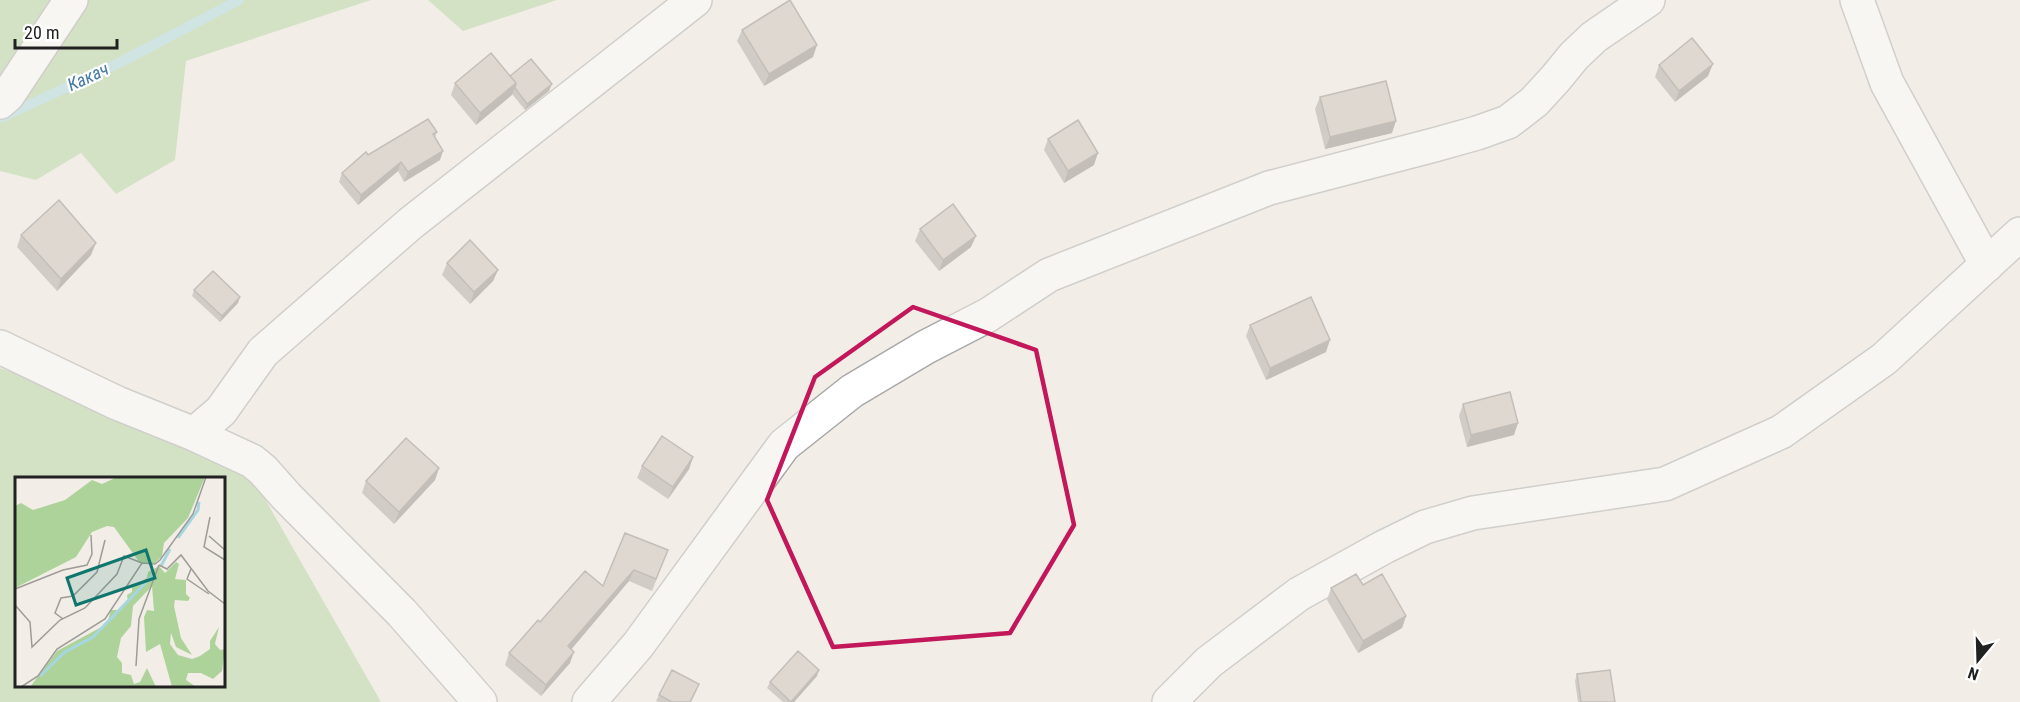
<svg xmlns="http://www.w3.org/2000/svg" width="2020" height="702" font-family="'Roboto Condensed',sans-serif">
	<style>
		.forest { fill: #aed39a; fill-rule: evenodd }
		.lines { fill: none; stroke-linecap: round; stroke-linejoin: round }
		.stream { stroke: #a6d7e1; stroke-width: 10 }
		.street-casing { stroke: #a8a8a8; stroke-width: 36 }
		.street { stroke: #fff; stroke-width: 33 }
		.wall { fill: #aba39d }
		.shaded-wall { fill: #8b847f }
		.building { fill: #c7bdb6; stroke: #8b847f; stroke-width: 1.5 }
		.marked { fill: none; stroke: #c2185b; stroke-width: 4.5; stroke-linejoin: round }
		.labels { text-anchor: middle; stroke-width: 4.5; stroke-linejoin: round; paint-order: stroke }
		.water-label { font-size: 18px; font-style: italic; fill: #427aa6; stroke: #fff }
		.inset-river { fill: none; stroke: #a6d7e1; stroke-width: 3 }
		.inset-road { fill: none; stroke: #9e9c98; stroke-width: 1.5 }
		.view { fill: #0f766e; fill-opacity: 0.15; stroke: #0f766e; stroke-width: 3 }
		.inset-edge { fill: none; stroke: #212121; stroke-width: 3 }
	</style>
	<rect width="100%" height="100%" fill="#f2eee7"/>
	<path class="forest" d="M 0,0 L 371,0 L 186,61 L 175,160 L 116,194 L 81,153 L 36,180 L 0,171 Z
		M 428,0 L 557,0 L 463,31 Z
		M 0,368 L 237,450 L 381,702 L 0,702 ZM 16,478 L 224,478 L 224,686 L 16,686 Z"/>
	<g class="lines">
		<path class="stream" d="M 3,117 L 121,62 L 239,0"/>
		<g class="street-casing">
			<path id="street" d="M 1857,0 L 1887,83 L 1987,265
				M 0,102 L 8,95 L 71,0
				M 0,347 L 117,403 L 194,434 L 221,411 L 263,352 L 411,223 L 695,0
				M 194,434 L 252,461 L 263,470 L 286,496 L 402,613 L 480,702
				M 589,702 L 638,645 L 784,445 L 852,391 L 926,347 L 988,315 L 1049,275 L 1269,188 L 1434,145 L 1477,133 L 1508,122 L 1534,102 L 1556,78 L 1574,56 L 1594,37 L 1648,0
				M 1169,702 L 1209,662 L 1299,594 L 1384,547 L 1425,527 L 1473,513 L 1665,484 L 1781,432 L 1884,359 L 2020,234"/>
		</g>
		<use href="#street" class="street"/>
	</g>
	<path class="wall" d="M 742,30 L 813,57 L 764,86 L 737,41 Z
		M 1659,65 L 1708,76 L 1675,102 L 1655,77 Z
		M 510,76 L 549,91 L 525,110 L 512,94 L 476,125 L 451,95 L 455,83 Z
		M 1320,97 L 1392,133 L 1325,149 L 1315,109 Z
		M 437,132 L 435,137 L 440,160 L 404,182 L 398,171 L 358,205 L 339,182 L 342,173 L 368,155 Z
		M 1048,139 L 1094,165 L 1064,183 L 1044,150 Z
		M 920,229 L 971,247 L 939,271 L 915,241 Z
		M 21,235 L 91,255 L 57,291 L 17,247 Z
		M 447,263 L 498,270 L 493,281 L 470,304 L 442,275 Z
		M 194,290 L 238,303 L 220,322 L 192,296 Z
		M 1250,325 L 1326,352 L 1266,380 L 1246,336 Z
		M 1463,404 L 1514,435 L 1467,447 L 1459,416 Z
		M 693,457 L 689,469 L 668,499 L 637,478 L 642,466 Z
		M 439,468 L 435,480 L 394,524 L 362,493 L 366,481 Z
		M 668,550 L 652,591 L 629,581 L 571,649 L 570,663 L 541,696 L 505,665 L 509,653 L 540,622 L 603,586 Z
		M 1363,585 L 1406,616 L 1402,628 L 1358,653 L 1327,600 L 1331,588 Z
		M 1577,674 L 1615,702 L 1578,702 L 1575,681 Z
		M 817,676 L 794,702 L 783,702 L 767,688 L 770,682 Z
		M 697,690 L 691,702 L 658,702 L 656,701 L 659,695 Z"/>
	<path class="shaded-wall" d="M 817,45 L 813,57 L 764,86 L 769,74 Z
		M 1713,64 L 1708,76 L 1675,102 L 1679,91 Z
		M 516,83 L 512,95 L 476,125 L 480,113 Z
		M 552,84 L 549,91 L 525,110 L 527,104 Z
		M 1396,121 L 1392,133 L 1325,149 L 1330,137 Z
		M 443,151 L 440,160 L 404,182 L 408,172 Z
		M 1098,153 L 1094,165 L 1064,183 L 1068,171 Z
		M 401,162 L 398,171 L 358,205 L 361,195 Z
		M 976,236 L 971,247 L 939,271 L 943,260 Z
		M 96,243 L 91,255 L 57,291 L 61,279 Z
		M 498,270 L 493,281 L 470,304 L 474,292 Z
		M 240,297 L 238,303 L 220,322 L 222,316 Z
		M 1330,340 L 1326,352 L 1266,380 L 1270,368 Z
		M 1518,423 L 1514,435 L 1467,447 L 1471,435 Z
		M 693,457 L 689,469 L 668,499 L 673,487 Z
		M 439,468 L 435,480 L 394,524 L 399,512 Z
		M 634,570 L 629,581 L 564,658 L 568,646 Z
		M 1406,616 L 1402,628 L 1358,653 L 1363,641 Z
		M 574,652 L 570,663 L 541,696 L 546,685 Z
		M 819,670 L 817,676 L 794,702 L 791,702 Z"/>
	<path class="building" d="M 790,0 L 817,45 L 769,74 L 742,30 Z
		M 1692,38 L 1713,64 L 1679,91 L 1659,65 Z
		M 491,53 L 516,83 L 480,113 L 455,83 Z
		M 531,59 L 552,84 L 527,104 L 515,88 L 516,83 L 510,76 Z
		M 1386,81 L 1396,121 L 1330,137 L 1320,97 Z
		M 428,119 L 437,132 L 433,134 L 443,151 L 408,172 L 401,162 L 361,195 L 342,173 L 366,152 L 368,155 Z
		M 1078,120 L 1098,153 L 1068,171 L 1048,139 Z
		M 59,200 L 96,243 L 61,279 L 21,235 Z
		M 953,204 L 976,236 L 943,260 L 920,229 Z
		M 470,240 L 498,270 L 474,292 L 447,263 Z
		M 213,271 L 240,297 L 222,316 L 194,290 Z
		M 1311,297 L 1330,340 L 1270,368 L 1250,325 Z
		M 1510,392 L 1518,423 L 1471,435 L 1463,404 Z
		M 662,436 L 693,457 L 673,487 L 642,466 Z
		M 406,438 L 439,468 L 399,512 L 366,481 Z
		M 625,533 L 668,550 L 656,579 L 634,570 L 568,646 L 574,652 L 546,685 L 509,653 L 538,620 L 540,622 L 585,571 L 603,586 Z
		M 1356,574 L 1363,585 L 1382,574 L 1406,616 L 1363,641 L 1331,588 Z
		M 798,651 L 819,670 L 791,702 L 770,682 Z
		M 672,670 L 699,684 L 690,702 L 672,702 L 659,695 Z
		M 1610,670 L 1615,702 L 1581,702 L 1577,674 Z"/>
	<path d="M0 0H2020V702H0ZM 913,307 L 1036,350 L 1074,525 L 1010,633 L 833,647 L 767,500 L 815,377 Z" fill="#f2eee7" fill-opacity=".55" fill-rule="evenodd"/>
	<path class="marked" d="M 913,307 L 1036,350 L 1074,525 L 1010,633 L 833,647 L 767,500 L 815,377 Z"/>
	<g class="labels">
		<g class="water-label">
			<text transform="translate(88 77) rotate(-25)" y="6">Какач</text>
		</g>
	</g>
	<g transform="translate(15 477)">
		<rect width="210" height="210" fill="#f2eee7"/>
		<path d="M 102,0 L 190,0 L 173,41 L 149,66 L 147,79 L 140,86 L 125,86 L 99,50 L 92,49 L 77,55 L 61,80 L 0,111 L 0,29 L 6,26 L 18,33 L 50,23 L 77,3 L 87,7 ZM 161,85 L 164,87 L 160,102 L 171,103 L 171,117 L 175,121 L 173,124 L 160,123 L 159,129 L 166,161 L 177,178 L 161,170 L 156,156 L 155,167 L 163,178 L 177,182 L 185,179 L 195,172 L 195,164 L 204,150 L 200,167 L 205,173 L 210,172 L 207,194 L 198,202 L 186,196 L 173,196 L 171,203 L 181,210 L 157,210 L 145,167 L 131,175 L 129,140 L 132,133 L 139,134 L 137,109 L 118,129 L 116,149 L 106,161 L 102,180 L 107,186 L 107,196 L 116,198 L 119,207 L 125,205 L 132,191 L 141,210 L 15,210 L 42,174 L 92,147 L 96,133 L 105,133 L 113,125 L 112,118 L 117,115 L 117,109 L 132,101 L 133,95 L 144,89 L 150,96 Z" fill="#aed39a"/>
		<path class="inset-river" d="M 163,61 L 183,33 L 184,25M 146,89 L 155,72M 25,199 L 50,175 L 78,160 L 139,97"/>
		<path class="inset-road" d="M 195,40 L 189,70 L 210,83M 194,59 L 210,73M 144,88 L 152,92 L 166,78 L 193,114 L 210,127M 176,92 L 172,102 L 194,117M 0,112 L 48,93 L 72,88 L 77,77 L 76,58M 0,128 L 15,145 L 17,170 L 45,143 L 70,131 L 102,97 L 109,79 L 127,86M 48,142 L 40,136 L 46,121 L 58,119 L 82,95 L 90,63M 121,189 L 124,142 L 144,88M 6,210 L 23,199 L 42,172 L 90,142 L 127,86 L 140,87 L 145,83 L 178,37 L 191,0"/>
		<path class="view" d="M 131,73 L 140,101 L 61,128 L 52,101 Z"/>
		<rect width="210" height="210" class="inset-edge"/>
	</g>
	<g transform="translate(1978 660) rotate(199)" stroke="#ffffff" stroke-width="4.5" paint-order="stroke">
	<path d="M0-4.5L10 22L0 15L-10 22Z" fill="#212121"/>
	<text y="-9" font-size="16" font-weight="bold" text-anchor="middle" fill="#212121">N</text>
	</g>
	<path d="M15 39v9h102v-9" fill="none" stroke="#212121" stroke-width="3"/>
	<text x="24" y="39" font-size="18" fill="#212121" stroke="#ffffff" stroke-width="4.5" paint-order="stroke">20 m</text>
</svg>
